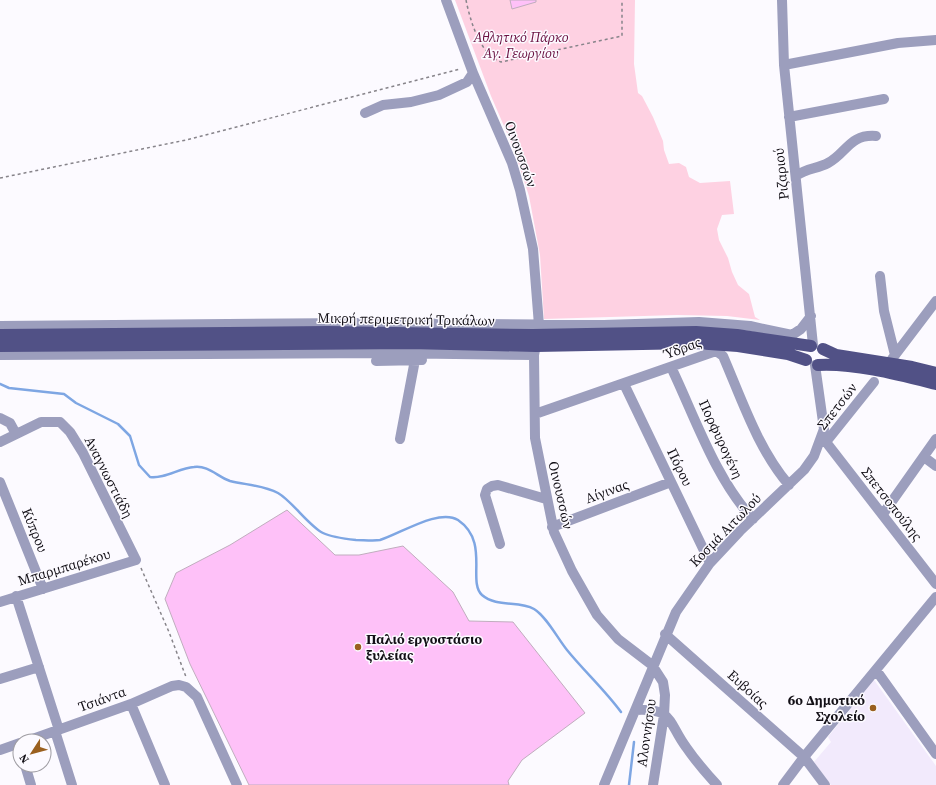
<svg xmlns="http://www.w3.org/2000/svg" width="936" height="785" font-family="'Source Serif 4',serif">
	<style>
		.built { fill: #f2eafc }
		.green { fill: #fed1e2 }
		.lines { fill: none; stroke-linecap: round; stroke-linejoin: round }
		.stream { stroke: #7ea6e3; stroke-width: 2.5 }
		.building { fill: #fec1f8; stroke: #c0adbe }
		.path { stroke: #87848a; stroke-width: 1.5; stroke-dasharray: 3 3; stroke-linecap: butt }
		.minor { stroke: #9c9ebd; stroke-width: 10 }
		.major { stroke: #515186; stroke-width: 12 }
		.poi-dot { fill: #9a601f; stroke: #fcfaff; stroke-width: 1.5 }
		.labels { text-anchor: middle; stroke-width: 3; stroke-linejoin: round; paint-order: stroke }
		.park-label { font-size: 14px; font-style: italic; fill: #6a1142; stroke: #fcfaff }
		.street-label { font-size: 14px; fill: #120f16; stroke: #fcfaff }
		.poi-label { font-size: 14px; font-weight: bold; fill: #120f16; stroke: #fcfaff; text-anchor: start }
	</style>
	<rect width="100%" height="100%" fill="#fcfaff"/>
	<path class="built" d="M 874,680 L 936,766 L 936,785 L 831,785 L 814,762 L 831,742 L 828,737 Z"/>
	<path class="green" d="M 455,0 L 635,0 L 634,64 L 638,93 L 642,96 L 653,117 L 663,141 L 664,150 L 669,164 L 679,163 L 686,167 L 689,177 L 700,183 L 730,181 L 734,214 L 722,215 L 717,229 L 719,240 L 728,258 L 732,272 L 738,285 L 749,294 L 755,317 L 760,320 L 727,316 L 677,315 L 544,319 L 540,255 L 529,196 L 513,147 L 491,96 Z"/>
	<g class="lines">
		<path class="stream" d="M 0,384 L 9,388 L 64,394 L 76,403 L 118,424 L 130,436 L 139,465 L 150,477 C 165,479 179,468 194,467 C 208,465 218,477 230,481 C 246,485 263,485 278,493 C 292,501 309,526 323,533 C 331,537 347,539 356,540 C 363,540 374,541 380,540 C 400,534 439,508 458,520 C 490,542 467,581 482,595 C 497,608 519,600 534,609 C 546,616 558,639 567,650 C 584,671 604,689 621,712
			M 629,785 L 634,742"/>
	</g>
	<path class="building" d="M 510,0 L 536,0 L 536,2 L 512,9 Z
		M 287,510 L 335,555 L 359,555 L 403,546 L 453,592 L 469,621 L 513,622 L 585,713 L 522,760 L 508,781 L 509,785 L 249,785 L 190,664 L 165,599 L 176,573 L 230,545 Z"/>
	<g class="lines">
		<path class="path" d="M 466,0 C 470,20 480,55 501,62 L 622,36 L 622,0
			M 0,178 L 186,140 L 460,69
			M 141,568 L 169,632 L 186,677"/>
		<path class="minor" d="M 446,0 L 473,73 L 512,163 L 520,190 L 533,249 L 539,325
			M 782,0 L 784,65 L 813,345
			M 784,65 L 898,43 L 936,40
			M 365,113 L 383,105 L 411,102 L 439,95 L 467,82 L 473,73
			M 789,117 L 884,99
			M 796,176 C 807,168 817,169 828,163 C 847,153 849,134 876,136
			M 880,276 L 884,311 L 895,355
			M 0,326 L 352,323 L 604,325 L 699,322 L 750,326 L 792,335 L 801,329 L 811,316
			M 535,350 L 534,355 L 535,438 L 554,532 L 572,571 L 597,615 L 618,639 L 652,665 L 663,682 L 665,695 L 664,715 L 653,785
			M 0,355 L 381,353 L 534,355
			M 892,359 L 936,301
			M 376,361 L 422,360
			M 671,367 C 695,417 715,478 753,519
			M 624,384 L 710,563
			M 535,414 L 716,351 L 723,356 C 742,400 758,449 789,485
			M 0,418 L 10,423 L 16,434
			M 400,439 L 415,360
			M 0,442 L 41,422 L 60,422 L 70,432 L 83,453 L 136,560 L 0,602
			M 821,442 L 826,442 L 874,382
			M 826,442 L 936,584
			M 924,457 L 936,466
			M 0,482 L 43,589
			M 883,514 L 936,439
			M 552,527 L 671,482
			M 500,544 L 485,495 L 487,489 L 492,486 L 498,485 L 546,499
			M 16,596 L 59,730
			M 665,634 L 804,757 L 825,785
			M 876,670 L 936,754
			M 0,679 L 39,667
			M 131,704 L 165,785
			M 636,710 C 674,708 668,723 686,747 C 695,760 706,773 717,785
			M 55,731 L 72,785
			M 27,741 L 131,704 L 172,686 L 179,685 L 186,687 L 197,697 L 237,785
			M 0,750 L 20,743
			M 25,765 L 31,785
			M 604,785 L 676,612 L 710,563 L 740,531 L 804,470 L 814,456 L 824,429 L 815,365
			M 783,785 L 804,757 L 936,597"/>
		<path class="major" d="M 0,335 L 328,332 L 533,335 L 696,332 L 737,335 L 811,346
			M 0,346 L 411,343 L 536,346 L 695,343 L 738,346 L 788,354 L 806,360
			M 823,349 L 836,355 L 912,367 L 936,373
			M 818,365 C 855,363 900,375 936,384"/>
	</g>
	<g class="poi-dot">
		<circle cx="358" cy="647" r="4"/>
		<circle cx="873" cy="708" r="4"/>
	</g>
	<g class="labels">
		<g class="park-label">
			<text x="521" y="42">Αθλητικό Πάρκο<tspan x="521" dy="16">Αγ. Γεωργίου</tspan></text>
		</g>
		<g class="street-label">
			<text transform="translate(521 154) rotate(70)" y="5">Οινουσσών</text>
			<text transform="translate(781 174) rotate(-96)" y="5">Ριζαριού</text>
			<text transform="translate(406 319) rotate(1)" y="5">Μικρή περιμετρική Τρικάλων</text>
			<text transform="translate(682 348) rotate(-20)" y="5">Ύδρας</text>
			<text transform="translate(837 406) rotate(-52)" y="5">Σπετσών</text>
			<text transform="translate(721 439) rotate(65)" y="5">Πορφυρογένη</text>
			<text transform="translate(680 467) rotate(64)" y="5">Πόρου</text>
			<text transform="translate(109 477) rotate(63)" y="5">Αναγνωστιάδη</text>
			<text transform="translate(607 491) rotate(-20)" y="5">Αίγινας</text>
			<text transform="translate(561 495) rotate(77)" y="5">Οινουσσών</text>
			<text transform="translate(892 504) rotate(52)" y="5">Σπετσοπούλης</text>
			<text transform="translate(35 530) rotate(68)" y="5">Κύπρου</text>
			<text transform="translate(725 530) rotate(-46)" y="5">Κοσμά Αιτωλού</text>
			<text transform="translate(64 567) rotate(-17)" y="5">Μπαρμπαρέκου</text>
			<text transform="translate(748 689) rotate(42)" y="5">Ευβοίας</text>
			<text transform="translate(102 699) rotate(-20)" y="5">Τσιάντα</text>
			<text transform="translate(646 733) rotate(-82)" y="5">Αλοννήσου</text>
		</g>
		<g class="poi-label">
			<text x="366" y="644">Παλιό εργοστάσιο<tspan x="366" dy="16">ξυλείας</tspan></text>
			<text x="865" y="705" text-anchor="end">6ο Δημοτικό<tspan x="865" dy="16">Σχολείο</tspan></text>
		</g>
	</g>
	<g transform="translate(32 753) rotate(234)"><circle r="19" fill="#fcfaff" stroke="#9e9ca2"/>
	<path d="M0-3L7 15L0 10L-7 15Z" fill="#9a601f"/>
	<text y="-6" font-size="11" font-weight="bold" text-anchor="middle" fill="#120f16">N</text>
	</g>
</svg>
